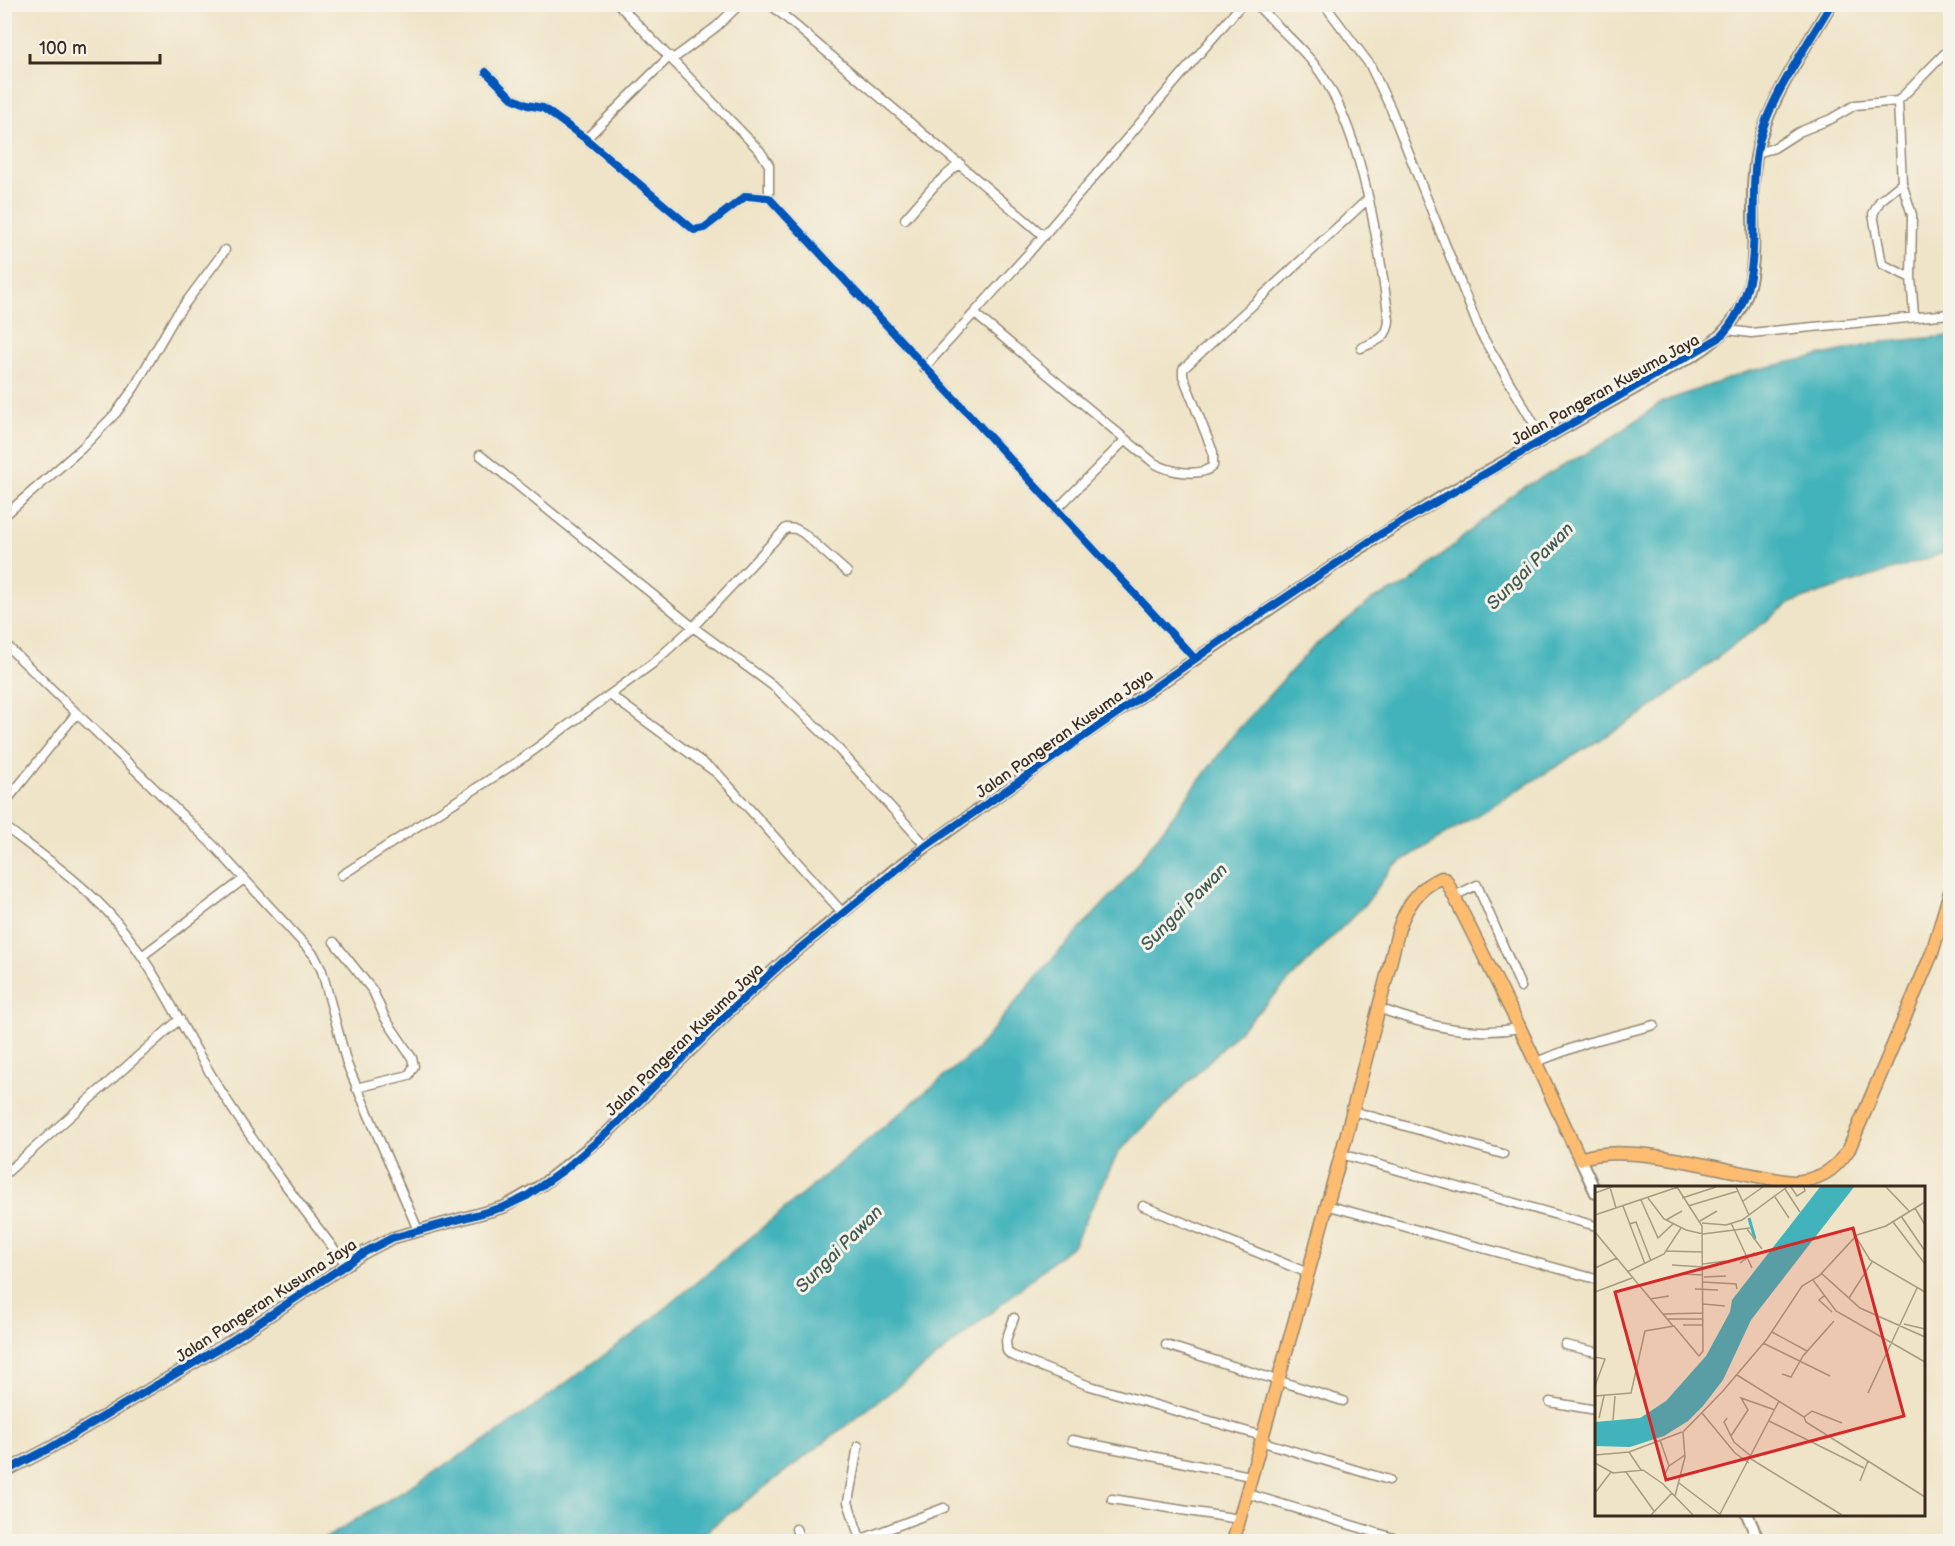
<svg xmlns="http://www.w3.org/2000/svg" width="1955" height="1546" font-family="'Balsamiq Sans',sans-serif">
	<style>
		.water { fill: #43b3bb; stroke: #3f6e6c; stroke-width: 1.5 }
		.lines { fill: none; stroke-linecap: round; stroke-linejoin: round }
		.stream { stroke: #43b3bb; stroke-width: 2 }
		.minor-casing { stroke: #958772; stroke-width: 11 }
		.tertiary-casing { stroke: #958772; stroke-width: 14 }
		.primary-casing { stroke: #958772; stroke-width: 15 }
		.minor { stroke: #fff; stroke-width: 8 }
		.tertiary { stroke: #fff; stroke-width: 10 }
		.primary { stroke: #fdbc6f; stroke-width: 12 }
		.cycleway-casing { stroke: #f7f3e8; stroke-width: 11 }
		.cycleway { stroke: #0057b8; stroke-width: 8 }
		.labels { text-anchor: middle; stroke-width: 6; stroke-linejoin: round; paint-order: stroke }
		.street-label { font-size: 16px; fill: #3b2a1e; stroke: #f7f3e8 }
		.water-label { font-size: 18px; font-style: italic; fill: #3e5a55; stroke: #f7f3e8 }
		.inset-river { fill: none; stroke: #43b3bb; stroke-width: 3 }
		.inset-road { fill: none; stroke: #a79a83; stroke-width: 1.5 }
		.view { fill: #d62828; fill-opacity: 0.15; stroke: #d62828; stroke-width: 3 }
		.inset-edge { fill: none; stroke: #3b2a1e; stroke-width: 3 }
	</style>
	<rect width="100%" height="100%" fill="#f7f3e8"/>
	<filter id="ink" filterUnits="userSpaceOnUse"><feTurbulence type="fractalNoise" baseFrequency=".0167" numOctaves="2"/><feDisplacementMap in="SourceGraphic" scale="12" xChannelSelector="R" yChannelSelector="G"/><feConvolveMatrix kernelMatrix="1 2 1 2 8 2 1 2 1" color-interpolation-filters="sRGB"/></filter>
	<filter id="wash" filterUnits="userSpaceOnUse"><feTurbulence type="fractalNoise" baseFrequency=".008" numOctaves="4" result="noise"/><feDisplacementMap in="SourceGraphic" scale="24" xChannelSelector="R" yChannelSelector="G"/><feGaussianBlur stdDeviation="1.35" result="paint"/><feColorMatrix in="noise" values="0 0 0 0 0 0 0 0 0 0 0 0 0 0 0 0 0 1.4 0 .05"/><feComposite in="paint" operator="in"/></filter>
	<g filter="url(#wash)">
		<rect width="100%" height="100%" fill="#efe4c7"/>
		<path class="water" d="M 1950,336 L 1950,551 L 1790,603 L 1644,713 L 1392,867 L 1368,901 L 1118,1153 L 1074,1244 L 946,1350 L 693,1541 L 321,1541 L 496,1434 L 644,1326 L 976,1050 L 1044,968 L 1122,884 L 1235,733 L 1312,648 L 1373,599 L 1407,585 L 1517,491 L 1603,444 L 1662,402 L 1750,371 L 1882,342 Z"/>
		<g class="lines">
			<path class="stream" d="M 706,1528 L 714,1542"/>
		</g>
	</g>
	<g filter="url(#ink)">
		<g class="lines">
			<g class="minor-casing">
				<path id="minor" d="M 618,4 L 760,151 L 769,165 L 769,198
					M 770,4 L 1044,236
					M 1256,4 C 1278,28 1307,51 1324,78 C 1364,142 1379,246 1389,320 C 1388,339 1376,341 1361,348
					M 1324,4 L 1370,65 L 1391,109 L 1481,334 L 1543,439
					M 673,59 L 716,27 L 740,4
					M 486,72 L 512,98 L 527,105 L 543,108 L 586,139 L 694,230 L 704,228 L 746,196 L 769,198 L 1195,659
					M 1898,101 L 1902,183 L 1912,215 L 1911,278 L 1914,315
					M 586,139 L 670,56
					M 1757,153 L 1774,148 L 1799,132 L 1831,119 L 1855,105 L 1898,101 L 1950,48
					M 1902,183 L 1880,201 L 1873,214 L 1882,264 L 1911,278
					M 905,219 L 934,186 L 960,163
					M 975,314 L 1154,463 C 1169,472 1200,478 1213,466 L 1213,452 L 1183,376 L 1183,369 L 1368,199
					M 1728,330 L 1751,333 L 1950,314
					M 924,368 L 1027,255 L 1242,4
					M 480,455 L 693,627 L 776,688 L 832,742 L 926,846
					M 1056,510 L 1125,440
					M 4,516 L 82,448 L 116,413 L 134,388 L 175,317 L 225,250
					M 4,643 L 215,847 L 314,955 L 322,971 L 347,1064 L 418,1230
					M 610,695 L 718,774 L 842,912
					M 4,804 L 76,714
					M 4,826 C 42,855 84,884 115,920 C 152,964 175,1014 204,1063 C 245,1133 295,1199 345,1263
					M 342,875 L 523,758 L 652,664 L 693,627 L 786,528 L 796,529 L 803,533 L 847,572
					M 1454,896 L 1477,885 L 1521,987
					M 334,942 L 373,991 L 385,1018 L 412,1058 L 414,1066 L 409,1075 L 356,1088
					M 142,956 L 244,879
					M 1381,1009 C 1427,1026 1471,1037 1520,1028
					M 1536,1062 L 1586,1043 L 1654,1025
					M 1353,1111 L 1503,1154
					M 1341,1154 L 1596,1226
					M 4,1175 L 180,1019
					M 1326,1205 L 1596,1279
					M 1143,1206 L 1308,1273
					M 1014,1318 L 1006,1340 L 1007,1351 L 1011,1355 L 1087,1385 L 1262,1436
					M 1166,1345 L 1343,1401
					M 1565,1345 L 1596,1352
					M 1550,1402 L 1596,1410
					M 1072,1440 L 1250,1476
					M 1260,1441 L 1389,1480
					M 858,1446 L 848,1502 L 861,1542
					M 1245,1493 L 1407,1542
					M 1112,1499 L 1239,1519
					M 796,1529 L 801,1542
					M 854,1542 L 944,1508"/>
			</g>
			<g class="tertiary-casing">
				<path id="tertiary" d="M 1348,556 L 1445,495 L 1694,355 C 1789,298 1734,217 1762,133 C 1777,88 1807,45 1831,4
					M 1580,1159 L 1596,1193
					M 4,1472 L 50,1448 L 231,1341 L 365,1252 L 392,1238 L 504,1207 L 542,1185 L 607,1133 L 733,1008 L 784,961 L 894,870 L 1063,749 L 1345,558
					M 1747,1514 L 1759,1542"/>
			</g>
			<g class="primary-casing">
				<path id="primary" d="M 1233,1542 L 1346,1137 L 1399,928 C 1406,907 1420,885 1442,878 L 1446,880 L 1518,1024 L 1580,1159 C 1629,1139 1737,1176 1793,1182 C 1820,1180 1834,1171 1849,1149 L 1932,953 L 1950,892"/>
			</g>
			<use href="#minor" class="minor"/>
			<use href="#tertiary" class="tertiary"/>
			<use href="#primary" class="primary"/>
			<g class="cycleway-casing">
				<path id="cycleway" d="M 486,72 L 512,98 L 527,105 L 543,108 L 586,139 L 694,230 L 704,228 L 746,196 L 769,198 L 1195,659
					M 4,1472 L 50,1448 L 231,1341 L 365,1252 L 392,1238 L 504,1207 L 527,1196 L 565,1169 L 607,1133 L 733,1008 L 784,961 L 926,846 L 1228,636 L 1379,535 L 1719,338 C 1772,284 1744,209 1759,142 C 1769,99 1808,44 1831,4"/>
			</g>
			<use href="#cycleway" class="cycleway"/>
		</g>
	</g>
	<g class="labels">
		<g class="street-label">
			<text transform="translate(1605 389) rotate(-29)" y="6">Jalan Pangeran Kusuma Jaya</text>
			<text transform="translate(1064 733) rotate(-35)" y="6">Jalan Pangeran Kusuma Jaya</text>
			<text transform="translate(684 1039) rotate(-44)" y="6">Jalan Pangeran Kusuma Jaya</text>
			<text transform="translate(266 1300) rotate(-33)" y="6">Jalan Pangeran Kusuma Jaya</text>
		</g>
		<g class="water-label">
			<text transform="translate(1530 566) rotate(-45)" y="6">Sungai Pawan</text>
			<text transform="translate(1184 907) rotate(-45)" y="6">Sungai Pawan</text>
			<text transform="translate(839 1249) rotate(-45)" y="6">Sungai Pawan</text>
		</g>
	</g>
	<g transform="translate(1595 1186)">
		<rect width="330" height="330" fill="#efe4c7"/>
		<path d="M 225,1 L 259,1 L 156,134 L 128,194 L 108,220 L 93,235 L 69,250 L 35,261 L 0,260 L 0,236 L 45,232 L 71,215 L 111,170 L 135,126 L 137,114 Z" fill="#43b3bb"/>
		<path class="inset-river" d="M 154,32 L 160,53"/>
		<path class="inset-road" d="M 15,1 L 21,22M 141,1 L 154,29M 196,1 L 202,10 L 210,5 L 209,1M 291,1 L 314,25M 190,3 L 205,26M 0,7 L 17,1M 180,11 L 194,32M 53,12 L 69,33 L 91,44 L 108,48 L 155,42M 87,12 L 121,1M 46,14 L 63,52 L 78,38M 148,15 L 168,1M 28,20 L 50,78M 93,20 L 143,5M 320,22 L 330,39M 0,29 L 83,1M 306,30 L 330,65M 71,34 L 87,25M 105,35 L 122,25M 298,36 L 330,78M 107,37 L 131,39 L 147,34 L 192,1M 136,37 L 157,82M 34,38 L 41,36 L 56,75M 152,43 L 167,63M 0,46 L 78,140M 261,51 L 275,74 L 330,106M 71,65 L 108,66M 145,77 L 159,67 L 162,70M 108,78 L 131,75M 77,79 L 108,81M 0,82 L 22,72M 32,86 L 69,68 L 86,42M 226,87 L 265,122 L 330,151M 87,88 L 108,89M 109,91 L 131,90M 218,94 L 241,125 L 330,176M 108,96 L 141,98 L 142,103M 100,103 L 123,104M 0,106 L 37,92M 230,109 L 224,114 L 237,126M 254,112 L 277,76M 55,113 L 74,110M 108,118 L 130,120M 68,128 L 108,127M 73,133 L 108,133M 309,138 L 330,143M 88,139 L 108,139M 177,146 L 212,165M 168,157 L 235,190M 0,171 L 10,173 L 0,200M 187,188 L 196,191 L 208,170 L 239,135M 142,189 L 209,231 L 217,225 L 247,237M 127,206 L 172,153 L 207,100 L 224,90 L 262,49 L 291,40 L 330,16M 273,207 L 322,102M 0,210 L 36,207 L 50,145 L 79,140 L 104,170 L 108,165 L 107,40 L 82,1M 107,227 L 140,267 L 154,277M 209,231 L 211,236 L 330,311M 4,232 L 9,210M 132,232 L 129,236 L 139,256 L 157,271M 18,234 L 20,210M 174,235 L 269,282M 136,250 L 153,224 L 146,212 L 180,224M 65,254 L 74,280M 34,266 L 87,246M 0,269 L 34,266 L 46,284M 156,273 L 247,329M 0,277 L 18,287 L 48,284 L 68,298 L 98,329M 31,286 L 59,325M 69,290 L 74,280 L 90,269M 265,295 L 273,275M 84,297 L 126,329M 0,307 L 16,286M 80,310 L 90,271 L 88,246 L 127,206M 125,328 L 184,215M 56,329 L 77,307"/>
		<path class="view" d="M 258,42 L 309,230 L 71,294 L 20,106 Z"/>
		<rect width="330" height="330" class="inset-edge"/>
	</g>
	<rect width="1955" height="1546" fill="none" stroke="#f7f3e8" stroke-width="24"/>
	<path d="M30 54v9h130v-9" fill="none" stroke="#3b2a1e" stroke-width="3"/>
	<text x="39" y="54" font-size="18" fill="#3b2a1e" stroke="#f7f3e8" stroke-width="4.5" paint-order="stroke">100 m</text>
</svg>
